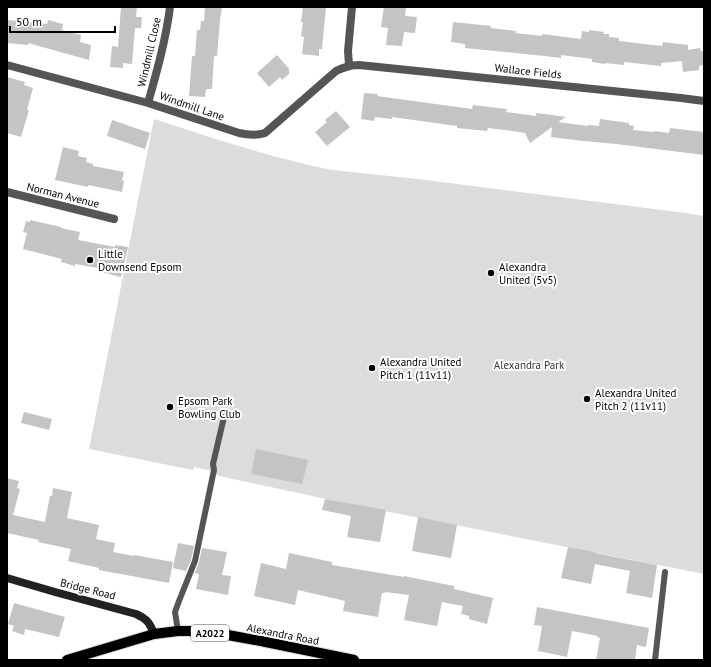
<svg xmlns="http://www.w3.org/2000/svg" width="711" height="667" font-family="'PT Sans',sans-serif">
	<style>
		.green { fill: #dcdcdc }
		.building { fill: #c4c4c4 }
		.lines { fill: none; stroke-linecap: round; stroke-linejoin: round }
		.primary-casing { stroke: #dbdbdb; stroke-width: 12 }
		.lane { stroke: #555; stroke-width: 6 }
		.street { stroke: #555; stroke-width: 8 }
		.secondary { stroke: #222; stroke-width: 8 }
		.primary { stroke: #000; stroke-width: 10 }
		.poi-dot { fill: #000; stroke: #fff; stroke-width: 1.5 }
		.labels { text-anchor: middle; stroke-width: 4; stroke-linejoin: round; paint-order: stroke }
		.shield { fill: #fff; stroke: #4c4c4c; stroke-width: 1 }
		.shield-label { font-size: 10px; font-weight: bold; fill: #000 }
		.street-label { font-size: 11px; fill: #000; stroke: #fff }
		.poi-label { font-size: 11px; fill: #000; stroke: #fff; text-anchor: start }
		.park-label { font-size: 11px; fill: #333; stroke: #fff }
	</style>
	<rect width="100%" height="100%" fill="#fff"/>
	<path class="green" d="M 154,119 C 213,138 272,158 332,170 L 418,179 L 686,213 L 704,216 L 704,574 L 364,507 L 219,476 L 208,470 L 194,467 L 193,470 L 89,449 Z"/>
	<path class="building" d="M 121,7 L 137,7 L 136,17 L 142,17 L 141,28 L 135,28 L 132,64 L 123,63 L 123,68 L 110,67 L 112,46 L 118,47 Z
		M 205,7 L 222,7 L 220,20 L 217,56 L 214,56 L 212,89 L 206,89 L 205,97 L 189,96 L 192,56 L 195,56 L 197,30 L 200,30 L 201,21 L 204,21 Z
		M 303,7 L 326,7 L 322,49 L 319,49 L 319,56 L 302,54 L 304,37 L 301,36 L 303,22 L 301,22 Z
		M 384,7 L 406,7 L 405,16 L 417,17 L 415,33 L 404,32 L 402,46 L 386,45 L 388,28 L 381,27 Z
		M 7,20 L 47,24 L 48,20 L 63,24 L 62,30 L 81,35 L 80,42 L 91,45 L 89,60 L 28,43 L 28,45 L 7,43 Z
		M 453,22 L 491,26 L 490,28 L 516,31 L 515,33 L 542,36 L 542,34 L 581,39 L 582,31 L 589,32 L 589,30 L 604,32 L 603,34 L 609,34 L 609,37 L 619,38 L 619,41 L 662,46 L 663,42 L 688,45 L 688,50 L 700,48 L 701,51 L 704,51 L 704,65 L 699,66 L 699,70 L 683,72 L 682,61 L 661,63 L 661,66 L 624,62 L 624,65 L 605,63 L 605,64 L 592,62 L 592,59 L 561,55 L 561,58 L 545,56 L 465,48 L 465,44 L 451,42 Z
		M 277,55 L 289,69 L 289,74 L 282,80 L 280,77 L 269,87 L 257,73 Z
		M 7,77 L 25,82 L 24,85 L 33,88 L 27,110 L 29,110 L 21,137 L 7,133 Z
		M 364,93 L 378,94 L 377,96 L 472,109 L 473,105 L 507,109 L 506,112 L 536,116 L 536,113 L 552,115 L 566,117 L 558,122 L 588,126 L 588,125 L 599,126 L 600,119 L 629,123 L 629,125 L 634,126 L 633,130 L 654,132 L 654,131 L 669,133 L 670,128 L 704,132 L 704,155 L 616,144 L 583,141 L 551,137 L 552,127 L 530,143 L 525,133 L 520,132 L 488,128 L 487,131 L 457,128 L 457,126 L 392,117 L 392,119 L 375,117 L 374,121 L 361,119 Z
		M 336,111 L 350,127 L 327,146 L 315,132 L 327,122 L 325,120 Z
		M 112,120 L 150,133 L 145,149 L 107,136 Z
		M 63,147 L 79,151 L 78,156 L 87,158 L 86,162 L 93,164 L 93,166 L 124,172 L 122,180 L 124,181 L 122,192 L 88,185 L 88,187 L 55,180 Z
		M 30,220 L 61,227 L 61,228 L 80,232 L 78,240 L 115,247 L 115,245 L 128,247 L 121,277 L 97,271 L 98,268 L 75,264 L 75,266 L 61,262 L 62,259 L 23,249 L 27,233 L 23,232 L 26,221 L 30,222 Z
		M 24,412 L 52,419 L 49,430 L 21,423 Z
		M 256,449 L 308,460 L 302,484 L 251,474 Z
		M 7,478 L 19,481 L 17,488 L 20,489 L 13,515 L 45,522 L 50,496 L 52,496 L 53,488 L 72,492 L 67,518 L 99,525 L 96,539 L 115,543 L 113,552 L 134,556 L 134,555 L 173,562 L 169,583 L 99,570 L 99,568 L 68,561 L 71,549 L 38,542 L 39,540 L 7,533 Z
		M 325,499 L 386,510 L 380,542 L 347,537 L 351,516 L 322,510 Z
		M 418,517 L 457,525 L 451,558 L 412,551 Z
		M 178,543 L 194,546 L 191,560 L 186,571 L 173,568 Z
		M 568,547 L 595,552 L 595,553 L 657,565 L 652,598 L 626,593 L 630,571 L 595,564 L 591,584 L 561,578 Z
		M 202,548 L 227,552 L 222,575 L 231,576 L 228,595 L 196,589 L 199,574 L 195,573 L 199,562 Z
		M 289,553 L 332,562 L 332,565 L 404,577 L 404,576 L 454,586 L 454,589 L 493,598 L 487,624 L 469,619 L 469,616 L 461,614 L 463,606 L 442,602 L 437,626 L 404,620 L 409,595 L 385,592 L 385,593 L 382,593 L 378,617 L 343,611 L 345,601 L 298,590 L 295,605 L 254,596 L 261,563 L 286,569 Z
		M 14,603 L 65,617 L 59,637 L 25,629 L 24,635 L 12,631 L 14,626 L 8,624 Z
		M 537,607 L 649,628 L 646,647 L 637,645 L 635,660 L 596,660 L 600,638 L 597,637 L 598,636 L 572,631 L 567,657 L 538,651 L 542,626 L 534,625 Z"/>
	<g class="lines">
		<g class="primary-casing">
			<path id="primary" d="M 67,660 L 154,634 L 178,631 L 202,631 L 222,634 L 261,641 L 354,660"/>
		</g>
		<path class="lane" d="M 178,631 L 175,612 L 179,601 L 195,561 L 214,470 L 213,464 L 224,417
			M 655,660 L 665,572"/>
		<path class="street" d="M 7,65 L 148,103 L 239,133 C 248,135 256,136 265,133 L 336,71 C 344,67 350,65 359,65 L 681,98 L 704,101
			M 349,65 L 348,51 L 352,7
			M 148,103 C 157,71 166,39 170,7
			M 7,192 L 114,219"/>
		<path class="secondary" d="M 7,578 L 55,592 L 136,614 C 147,619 150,623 154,634"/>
		<use href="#primary" class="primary"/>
	</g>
	<g class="poi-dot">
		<circle cx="90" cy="260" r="4"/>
		<circle cx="491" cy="273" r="4"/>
		<circle cx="372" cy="368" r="4"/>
		<circle cx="587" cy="399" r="4"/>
		<circle cx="170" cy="407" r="4"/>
	</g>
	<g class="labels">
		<rect class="shield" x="191" y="625" width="38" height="16" rx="3"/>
		<g class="shield-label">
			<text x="210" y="637">A2022</text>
		</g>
		<g class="street-label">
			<text transform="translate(149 52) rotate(-77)" y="4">Windmill Close</text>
			<text transform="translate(528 71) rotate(6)" y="4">Wallace Fields</text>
			<text transform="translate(192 106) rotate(19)" y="4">Windmill Lane</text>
			<text transform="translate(63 195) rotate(14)" y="4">Norman Avenue</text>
			<text transform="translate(88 589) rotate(14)" y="4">Bridge Road</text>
			<text transform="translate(283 634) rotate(11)" y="4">Alexandra Road</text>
		</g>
		<g class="poi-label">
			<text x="98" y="258">Little<tspan x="98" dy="13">Downsend Epsom</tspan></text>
			<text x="499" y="271">Alexandra<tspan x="499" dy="13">United (5v5)</tspan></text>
			<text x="380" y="366">Alexandra United<tspan x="380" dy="13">Pitch 1 (11v11)</tspan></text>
			<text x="595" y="397">Alexandra United<tspan x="595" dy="13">Pitch 2 (11v11)</tspan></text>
			<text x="178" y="405">Epsom Park<tspan x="178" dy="13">Bowling Club</tspan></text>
		</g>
		<g class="park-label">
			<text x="529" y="369">Alexandra Park</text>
		</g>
	</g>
	<rect width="711" height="667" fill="none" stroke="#000000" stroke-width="16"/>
	<path d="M10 26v6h105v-6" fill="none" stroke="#000000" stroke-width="2"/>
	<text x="16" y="26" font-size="12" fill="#000000" stroke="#ffffff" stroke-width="3" paint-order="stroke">50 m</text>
</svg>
